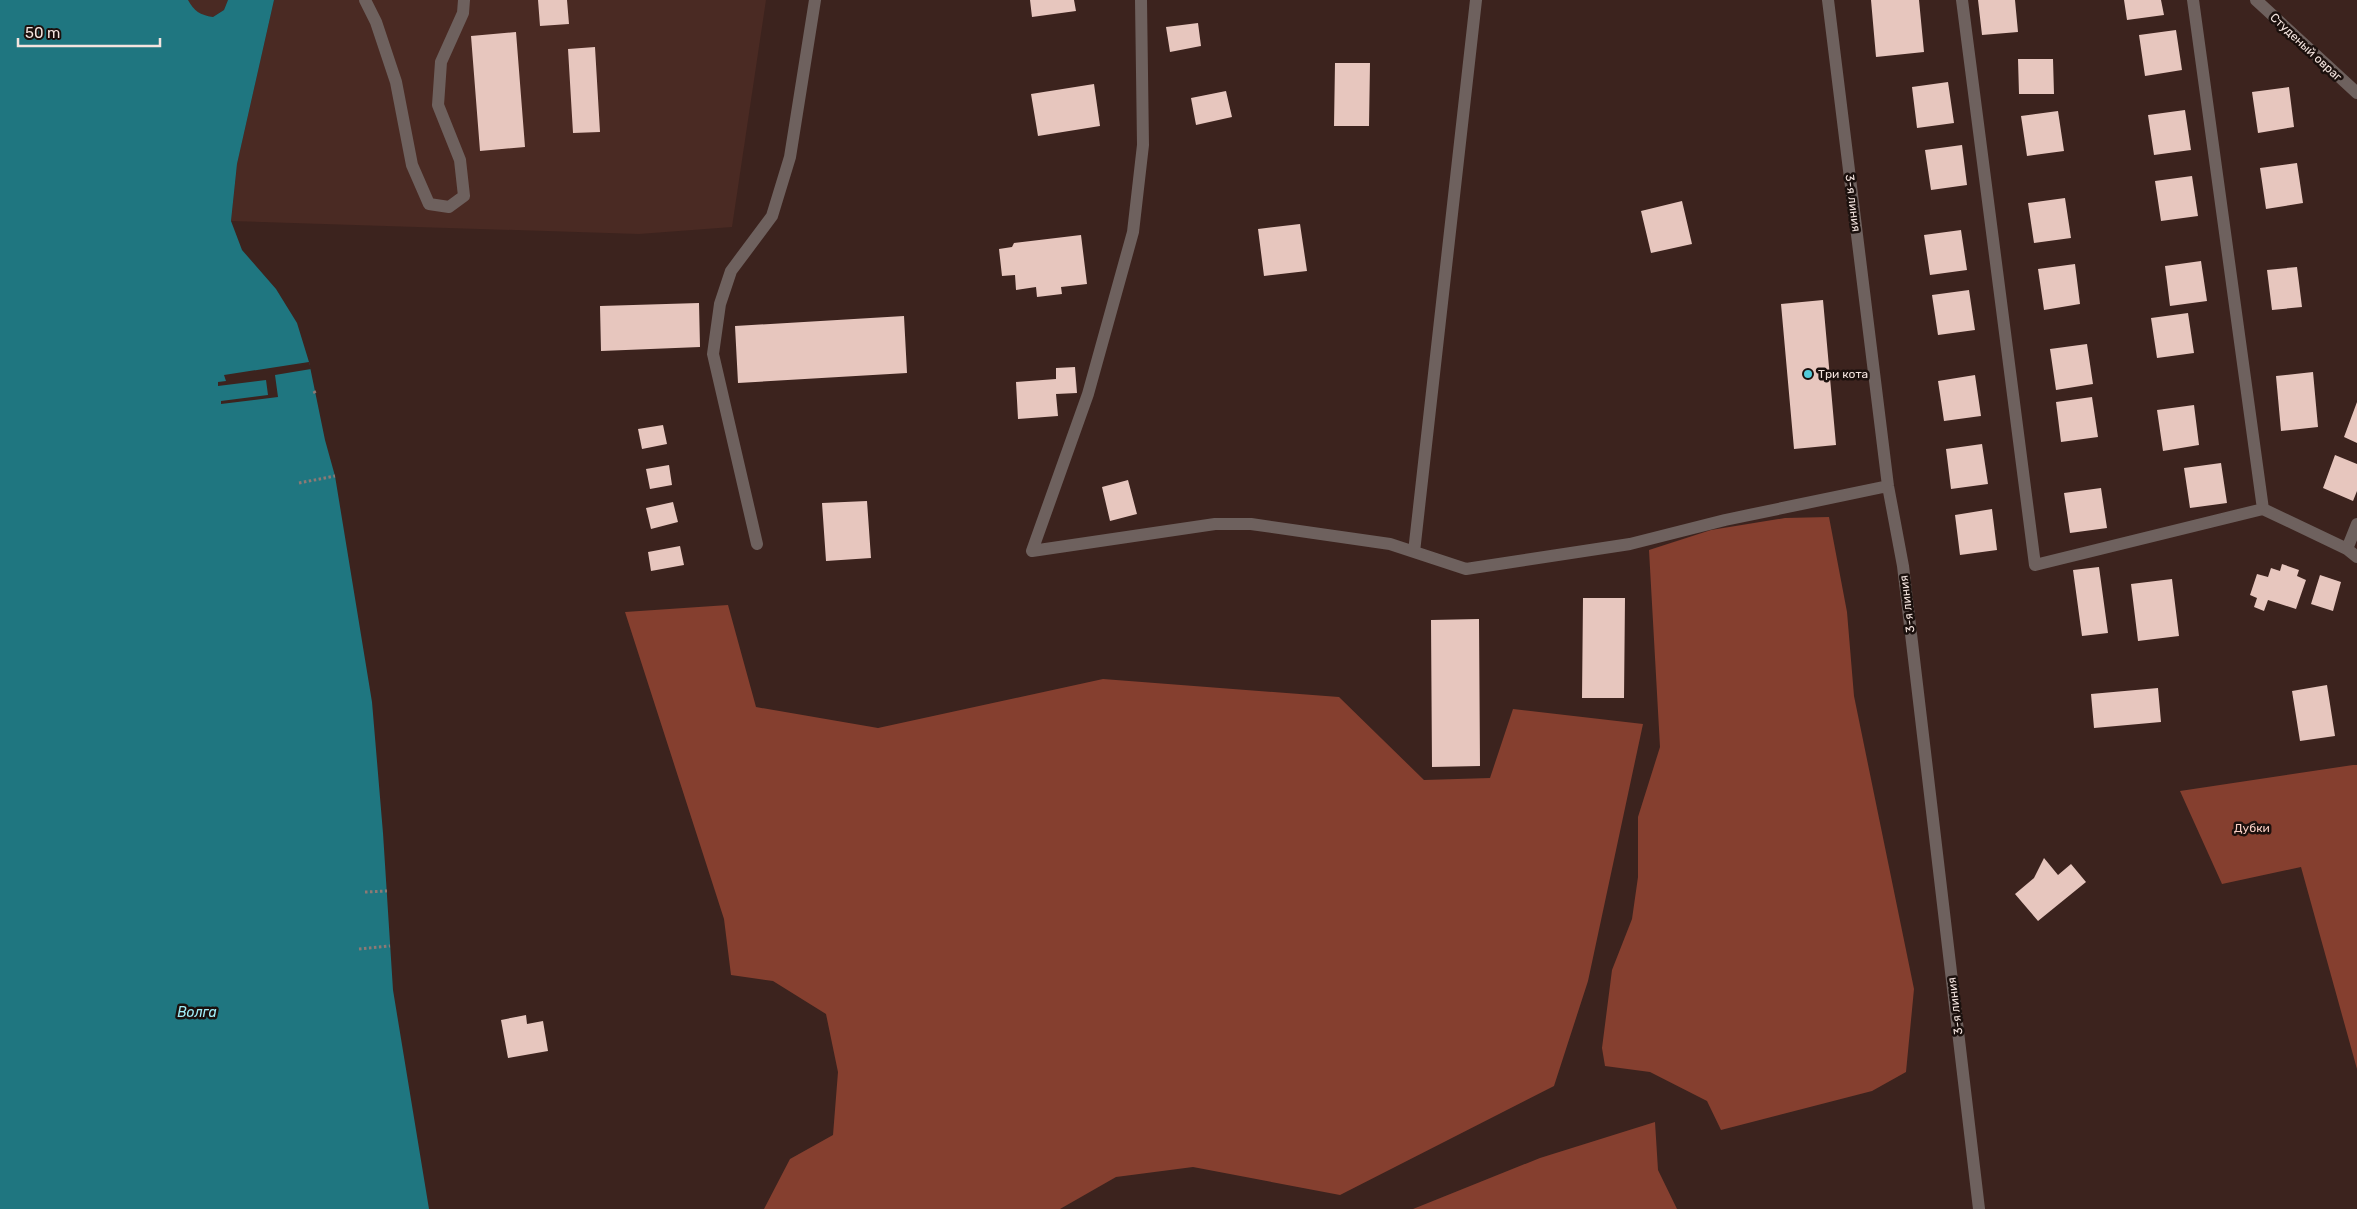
<svg xmlns="http://www.w3.org/2000/svg" width="2357" height="1209" font-family="Rubik,sans-serif">
	<style>
		.built { fill: #4a2a23 }
		.forest { fill: #853f2f }
		.water { fill: #1f7680 }
		.pier { fill: #3c231e }
		.building { fill: #e7c6be }
		.lines { fill: none; stroke-linecap: round; stroke-linejoin: round }
		.path { stroke: #8e7974; stroke-width: 3; stroke-dasharray: 2.5 2.5; stroke-linecap: butt }
		.street { stroke: #6e615e; stroke-width: 12 }
		.poi-dot { fill: #53cbda; stroke: #1b100d; stroke-width: 2 }
		.labels { text-anchor: middle; stroke-width: 5; stroke-linejoin: round; paint-order: stroke }
		.street-label { font-size: 12px; fill: #f4e4df; stroke: #1b100d }
		.poi-label { font-size: 12px; fill: #f4e4df; stroke: #1b100d; text-anchor: start }
		.park-label { font-size: 12px; fill: #facfc4; stroke: #1b100d }
		.water-label { font-size: 14px; font-style: italic; fill: #a1eff9; stroke: #1b100d }
	</style>
	<rect width="100%" height="100%" fill="#3c231e"/>
	<path class="built" d="M 188,0 L 228,0 L 224,10 L 213,17 L 202,15 L 192,9 Z
		M 274,0 L 766,0 L 732,227 L 639,234 L 231,221 L 237,164 Z"/>
	<path class="forest" d="M 1829,517 L 1847,612 L 1854,696 L 1914,989 L 1906,1072 L 1872,1091 L 1721,1130 L 1707,1101 L 1650,1072 L 1605,1066 L 1602,1048 L 1612,970 L 1632,919 L 1638,877 L 1638,817 L 1660,747 L 1649,550 L 1711,530 L 1785,518 Z
		M 728,605 L 756,707 L 878,728 L 1103,679 L 1339,697 L 1424,780 L 1490,778 L 1513,709 L 1643,724 L 1588,981 L 1554,1086 L 1340,1195 L 1193,1167 L 1116,1177 L 1060,1209 L 764,1209 L 790,1159 L 833,1135 L 838,1072 L 826,1014 L 773,981 L 731,975 L 724,919 L 625,612 Z
		M 2353,765 L 2357,765 L 2357,1069 L 2301,867 L 2222,884 L 2180,791 Z
		M 1655,1122 L 1658,1170 L 1677,1209 L 1413,1209 L 1540,1158 Z"/>
	<path class="water" d="M 0,0 L 188,0 C 194,11 200,15 213,17 L 224,10 L 228,0 L 274,0 L 237,164 L 231,221 L 242,250 L 276,289 L 297,323 L 309,362 L 325,440 L 335,476 L 372,702 L 383,833 L 393,990 L 429,1209 L 0,1209 Z"/>
	<path class="pier" d="M 309,362 L 311,369 L 275,375 L 278,397 L 221,404 L 221,401 L 268,395 L 266,380 L 218,386 L 218,382 L 226,381 L 224,375 Z"/>
	<path class="building" d="M 538,0 L 567,0 L 569,24 L 540,26 Z
		M 1030,0 L 1074,0 L 1076,11 L 1032,17 Z
		M 1871,0 L 1919,0 L 1924,52 L 1876,57 Z
		M 1978,0 L 2015,0 L 2018,32 L 1982,35 Z
		M 2124,0 L 2161,0 L 2164,15 L 2127,20 Z
		M 1198,23 L 1201,46 L 1170,52 L 1166,27 Z
		M 2176,30 L 2182,70 L 2145,76 L 2139,35 Z
		M 516,32 L 525,147 L 480,151 L 471,36 Z
		M 595,47 L 600,132 L 573,133 L 568,49 Z
		M 2018,59 L 2053,59 L 2054,94 L 2019,94 Z
		M 1335,63 L 1370,63 L 1369,126 L 1334,126 Z
		M 1948,82 L 1954,123 L 1917,128 L 1912,87 Z
		M 1094,84 L 1100,126 L 1038,136 L 1031,94 Z
		M 2289,87 L 2294,127 L 2258,133 L 2252,92 Z
		M 1226,91 L 1232,117 L 1196,125 L 1191,98 Z
		M 2185,110 L 2191,150 L 2154,155 L 2148,115 Z
		M 2058,111 L 2064,151 L 2027,156 L 2021,116 Z
		M 1962,145 L 1967,185 L 1931,190 L 1925,150 Z
		M 2297,163 L 2303,203 L 2266,209 L 2260,168 Z
		M 2192,176 L 2198,216 L 2161,221 L 2155,181 Z
		M 2065,198 L 2071,238 L 2034,243 L 2028,203 Z
		M 1682,201 L 1692,244 L 1651,253 L 1641,211 Z
		M 1300,224 L 1307,271 L 1264,276 L 1258,229 Z
		M 1961,230 L 1967,270 L 1930,275 L 1924,235 Z
		M 1081,235 L 1087,284 L 1061,287 L 1062,294 L 1037,297 L 1036,287 L 1016,290 L 1015,275 L 1002,276 L 999,249 L 1012,247 L 1014,243 Z
		M 2201,261 L 2207,301 L 2170,306 L 2165,266 Z
		M 2075,264 L 2080,304 L 2044,310 L 2038,269 Z
		M 2297,267 L 2302,307 L 2272,310 L 2267,270 Z
		M 1969,290 L 1975,330 L 1938,335 L 1932,295 Z
		M 1823,300 L 1836,445 L 1794,449 L 1781,304 Z
		M 699,303 L 700,347 L 601,351 L 600,306 Z
		M 2188,313 L 2194,353 L 2157,358 L 2151,318 Z
		M 904,316 L 907,373 L 738,383 L 735,326 Z
		M 2087,344 L 2093,384 L 2056,390 L 2050,349 Z
		M 1075,367 L 1077,393 L 1056,394 L 1058,416 L 1018,419 L 1016,382 L 1056,379 L 1056,368 Z
		M 2313,372 L 2318,427 L 2281,431 L 2276,376 Z
		M 1975,375 L 1981,416 L 1944,421 L 1938,381 Z
		M 2092,397 L 2098,437 L 2061,442 L 2056,402 Z
		M 2357,402 L 2357,443 L 2344,437 Z
		M 2194,405 L 2199,445 L 2163,451 L 2157,410 Z
		M 663,425 L 667,444 L 642,449 L 638,429 Z
		M 1982,444 L 1988,484 L 1951,489 L 1946,449 Z
		M 2335,455 L 2357,464 L 2357,491 L 2353,501 L 2323,488 Z
		M 2221,463 L 2227,503 L 2190,508 L 2184,468 Z
		M 669,465 L 672,485 L 650,489 L 646,469 Z
		M 1128,480 L 1137,514 L 1110,521 L 1102,487 Z
		M 2101,488 L 2107,528 L 2070,533 L 2064,493 Z
		M 867,501 L 871,558 L 826,561 L 822,503 Z
		M 673,502 L 678,522 L 651,529 L 646,508 Z
		M 1992,509 L 1997,550 L 1960,555 L 1955,515 Z
		M 680,546 L 684,565 L 651,571 L 648,552 Z
		M 2282,564 L 2299,570 L 2297,576 L 2306,580 L 2296,609 L 2268,600 L 2264,611 L 2254,607 L 2257,598 L 2250,595 L 2257,574 L 2268,577 L 2271,568 L 2280,571 Z
		M 2099,567 L 2108,633 L 2082,636 L 2073,570 Z
		M 2320,575 L 2341,582 L 2333,611 L 2311,604 Z
		M 2172,579 L 2179,636 L 2138,641 L 2131,584 Z
		M 1583,598 L 1625,598 L 1624,698 L 1582,698 Z
		M 1479,619 L 1480,766 L 1432,767 L 1431,620 Z
		M 2327,685 L 2335,736 L 2300,741 L 2292,691 Z
		M 2158,688 L 2161,722 L 2094,728 L 2091,694 Z
		M 2044,858 L 2058,875 L 2071,864 L 2086,882 L 2038,921 L 2015,894 L 2034,878 Z
		M 526,1015 L 527,1024 L 543,1021 L 548,1051 L 508,1058 L 501,1020 Z"/>
	<g class="lines">
		<path class="path" d="M 314,391 L 316,395
			M 299,483 L 335,476
			M 365,892 L 387,891
			M 359,949 L 390,946"/>
		<path class="street" d="M 365,0 L 376,22 L 396,82 L 412,165 L 429,204 L 449,207 L 464,196 L 460,160 L 438,105 L 441,62 L 463,13 L 464,0
			M 1141,0 L 1143,145 L 1133,232 L 1088,394 L 1032,551 L 1215,524 L 1251,524 L 1390,544 L 1466,569 L 1630,544 L 1725,520 L 1888,486
			M 1828,0 L 1888,486 L 1903,566 L 1979,1209
			M 1962,0 L 2035,565 L 2263,509 L 2347,549 L 2357,557
			M 2193,0 L 2263,509
			M 2256,0 L 2357,93
			M 757,544 L 713,354 L 720,304 L 731,271 L 772,216 L 790,157 L 815,0
			M 2347,549 L 2357,524
			M 1414,552 L 1476,0"/>
	</g>
	<circle class="poi-dot" cx="1808" cy="374" r="5"/>
	<g class="labels">
		<g class="street-label">
			<text transform="translate(2306 47) rotate(43)" y="4">Студеный овраг</text>
			<text transform="translate(1853 203) rotate(83)" y="4">3-я линия</text>
			<text transform="translate(1907 604) rotate(-97)" y="4">3-я линия</text>
			<text transform="translate(1955 1006) rotate(-97)" y="4">3-я линия</text>
		</g>
		<g class="poi-label">
			<text x="1818" y="378">Три кота</text>
		</g>
		<g class="park-label">
			<text x="2252" y="832">Дубки</text>
		</g>
		<g class="water-label">
			<text x="197" y="1017">Волга</text>
		</g>
	</g>
	<path d="M18 38v8h142v-8" fill="none" stroke="#f4e4df" stroke-width="2.5"/>
	<text x="25" y="38" font-size="15" fill="#f4e4df" stroke="#1b100d" stroke-width="4" paint-order="stroke">50 m</text>
</svg>
